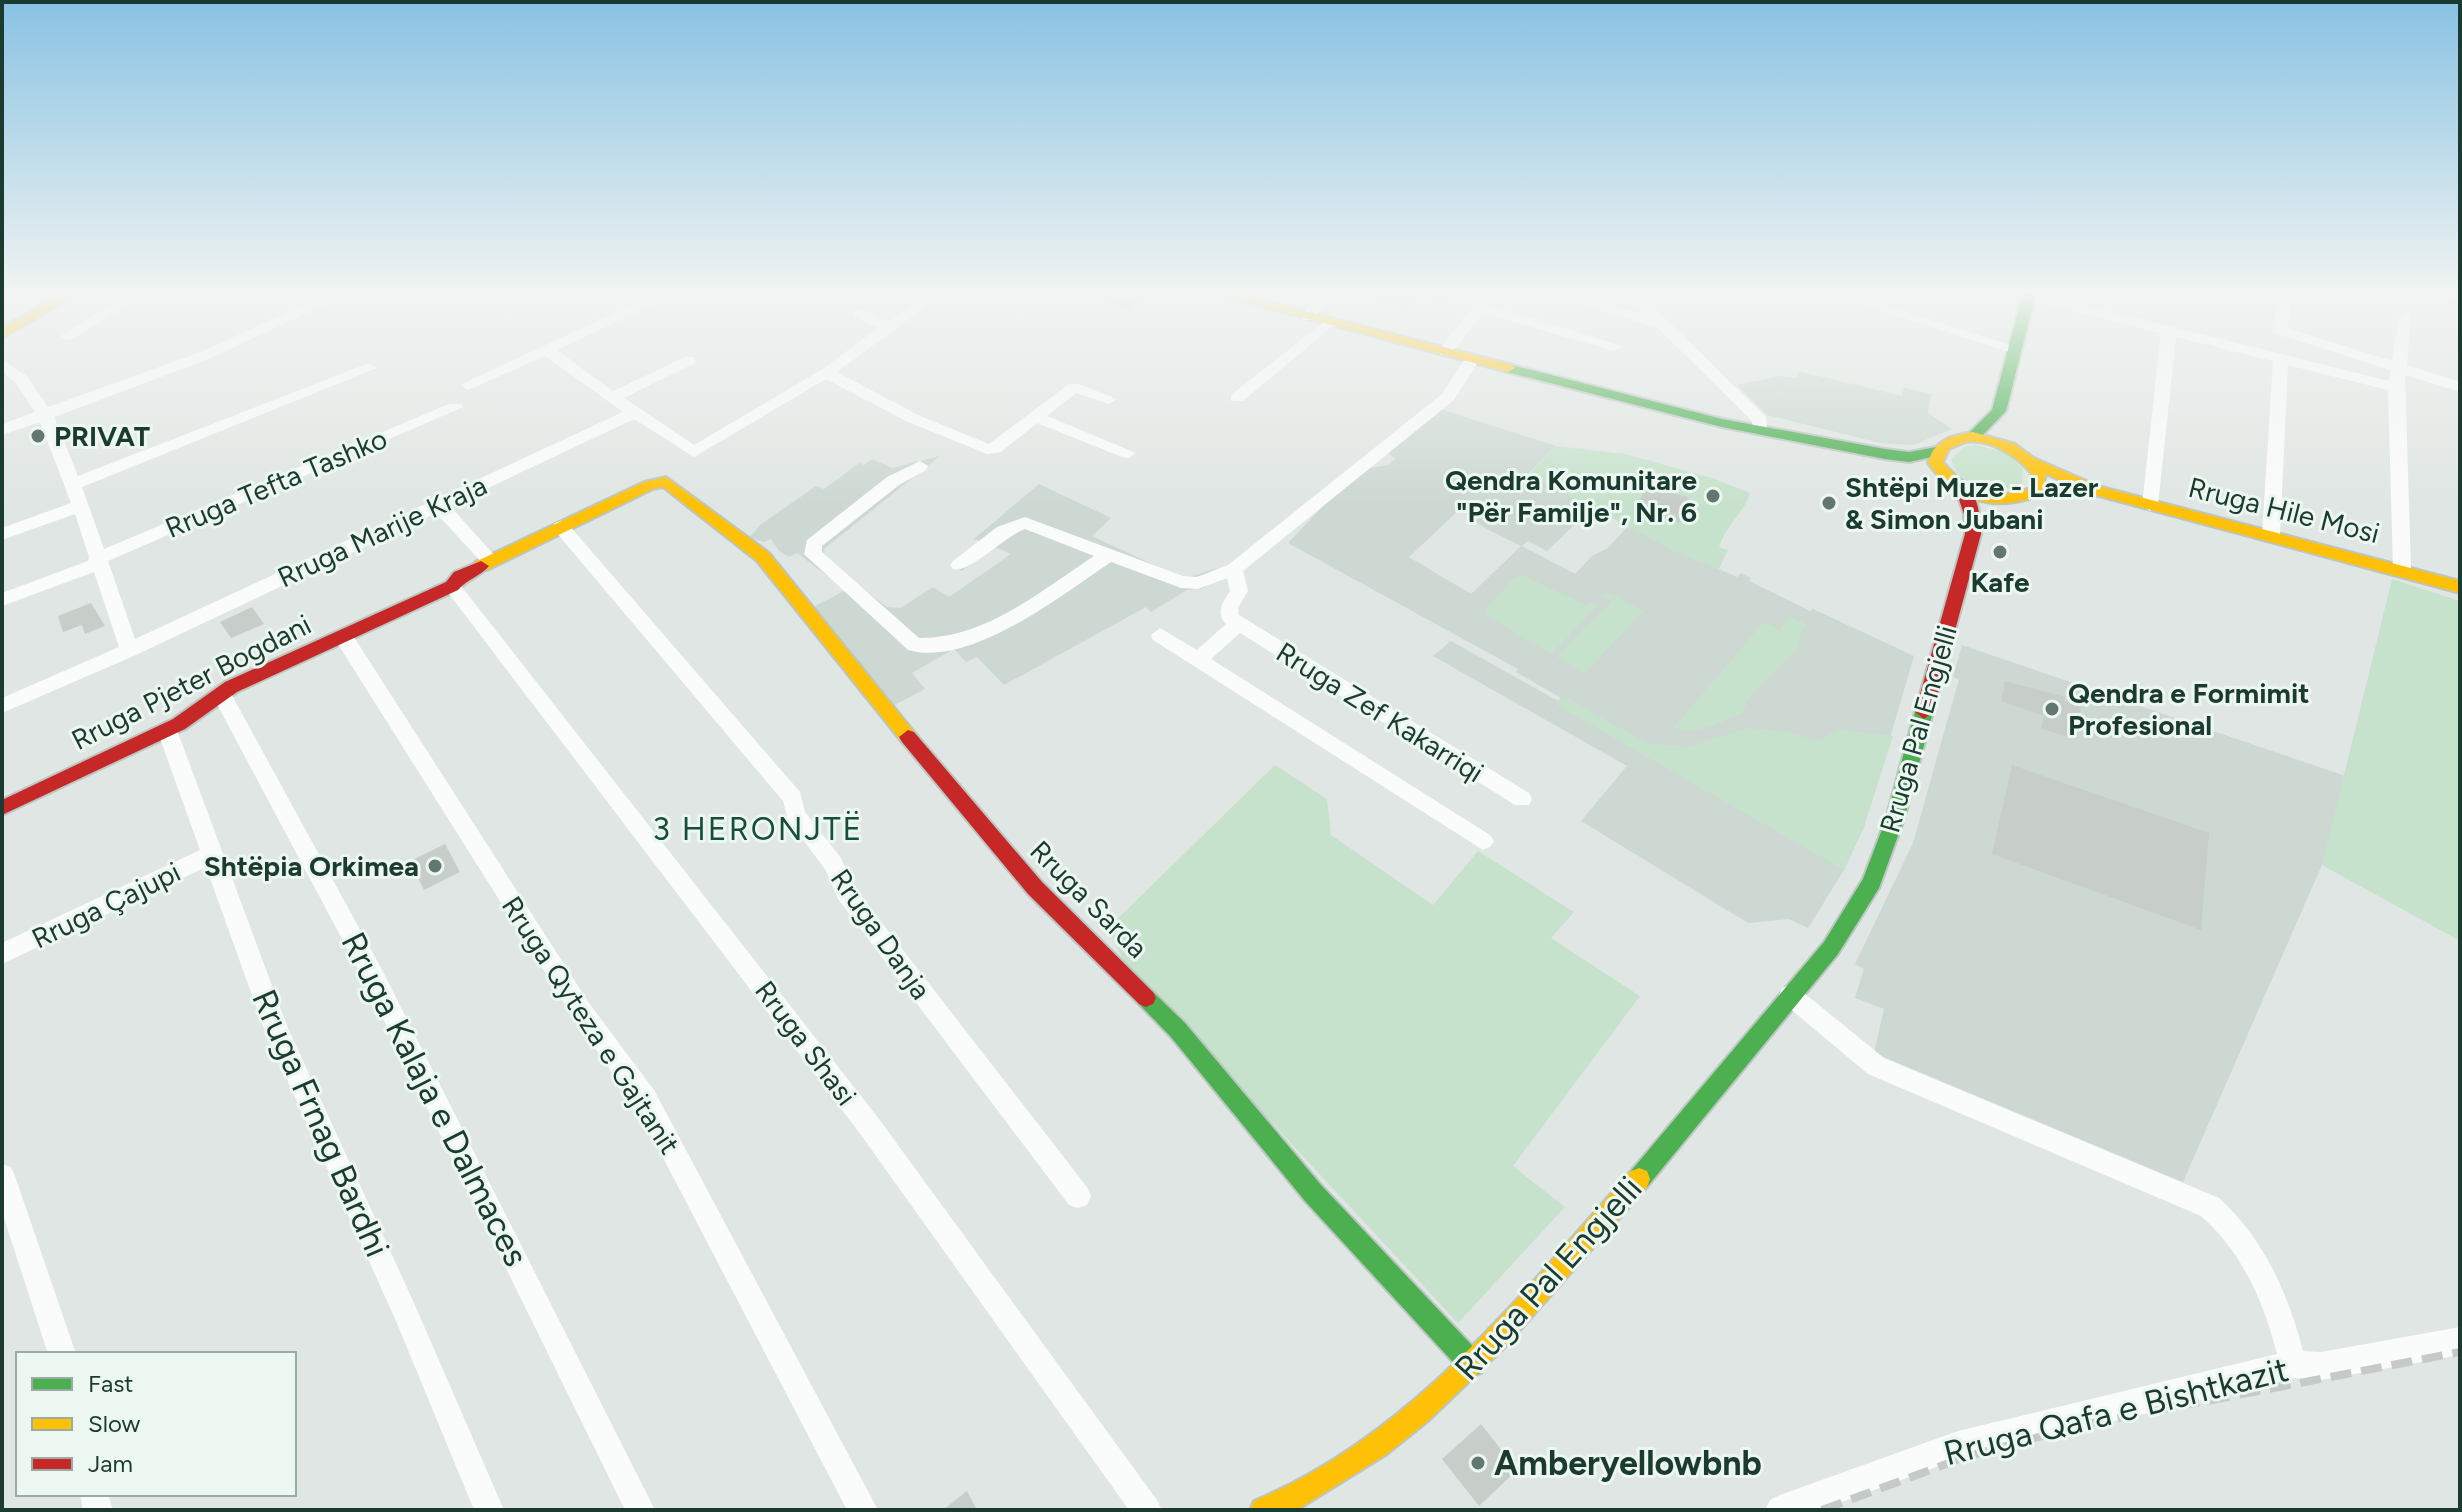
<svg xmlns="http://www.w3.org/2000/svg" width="2462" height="1512" font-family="Figtree,sans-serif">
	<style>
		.built { fill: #cdd8d2; fill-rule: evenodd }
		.green { fill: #c7e2cc }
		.building { fill: #c7ceca }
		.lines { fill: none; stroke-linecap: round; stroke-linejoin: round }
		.fast-casing { stroke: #bbc6c1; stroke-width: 4 }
		.slow-casing { stroke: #bbc6c1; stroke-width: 4 }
		.jam-casing { stroke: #bbc6c1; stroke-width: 4 }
		.street { fill: #fafbfb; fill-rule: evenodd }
		.fast { fill: #4caf50; fill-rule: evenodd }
		.slow { fill: #ffc107; fill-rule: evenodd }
		.jam { fill: #c62828; fill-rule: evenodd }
		.rail { stroke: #c5c9c8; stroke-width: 8; stroke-dasharray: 21 10; stroke-linecap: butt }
		.poi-dot { fill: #61776f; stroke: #ecf7f1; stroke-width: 3 }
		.labels { text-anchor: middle; stroke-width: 6; stroke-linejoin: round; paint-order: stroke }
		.poi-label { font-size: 28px; font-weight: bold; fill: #1c3b30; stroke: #ecf7f1; text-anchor: start }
		.street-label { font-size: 28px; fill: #1c3b30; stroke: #ecf7f1 }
		.quarter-label { font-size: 32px; letter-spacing: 2px; fill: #174e3b; stroke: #ecf7f1 }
		.near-street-label { font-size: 34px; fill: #1c3b30; stroke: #ecf7f1 }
		.near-poi-label { font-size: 34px; font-weight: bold; fill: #1c3b30; stroke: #ecf7f1; text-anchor: start }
	</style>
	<rect width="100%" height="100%" fill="#e0e6e3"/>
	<path class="built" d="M 1344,293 L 1451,293 L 1441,305 L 1422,298 L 1409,310 Z
		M 1798,371 L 1902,396 L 1904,388 L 1931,394 L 1928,413 L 1952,429 L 1913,445 L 1880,443 L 1767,415 L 1737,385 L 1780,376 L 1796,378 Z
		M 1440,409 L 1556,446 L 1529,473 L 1592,508 L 1547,551 L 1528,541 L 1522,546 L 1575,574 L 1592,556 L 1608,548 L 1628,526 L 1719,569 L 1737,577 L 1741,573 L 1751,578 L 1749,581 L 1810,611 L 1813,609 L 1914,656 L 1864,827 L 1844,870 L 1808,928 L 1789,919 L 1748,923 L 1581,821 L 1627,766 L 1433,656 L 1451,641 L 1558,701 L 1561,698 L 1516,672 L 1518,669 L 1288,543 L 1326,503 L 1370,468 L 1389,465 L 1396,458 L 1386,452 ZM 1460,509 L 1483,527 L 1521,546 L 1471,594 L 1409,557 Z
		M 940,456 L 825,548 L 823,553 L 838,570 L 887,607 L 901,608 L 933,587 L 949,597 L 1011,554 L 995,547 L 961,571 L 956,568 L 983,542 L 974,539 L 1039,484 L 1111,518 L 1092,536 L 1184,579 L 1217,568 L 1212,576 L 1218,580 L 1201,589 L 1187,590 L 1151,612 L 1146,607 L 1004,685 L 977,657 L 966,662 L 954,649 L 912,673 L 925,689 L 889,708 L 809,609 L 846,590 L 797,553 L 789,557 L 779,551 L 771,539 L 764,542 L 749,538 L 760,525 L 816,486 L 824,489 L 859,463 L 864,465 L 872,459 L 892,468 Z
		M 1962,645 L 2345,776 L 2322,865 L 2183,1182 L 1874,1053 L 1884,1009 L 1855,998 L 1864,969 L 1855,964 L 1913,843 L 1959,679 L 1953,677 Z"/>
	<path class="green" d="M 1976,445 L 2004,452 L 2023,468 L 2022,484 C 1999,497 1958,488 1951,459 L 1964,447 Z
		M 1556,446 L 1625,454 L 1715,479 L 1750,493 C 1743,515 1727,523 1719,547 L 1728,550 L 1719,569 L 1678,553 L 1529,474 Z
		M 1522,575 L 1587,606 L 1592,602 L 1598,605 L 1551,654 L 1486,615 L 1486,609 L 1512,580 Z
		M 2392,579 L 2460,601 L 2460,941 L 2322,865 Z
		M 1607,592 L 1643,611 L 1585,673 L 1557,657 L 1612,602 L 1603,596 Z
		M 1790,616 L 1807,625 L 1799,637 L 1799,646 L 1751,694 L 1742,713 C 1723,721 1694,737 1674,727 L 1764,622 L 1779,630 Z
		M 1565,697 L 1647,743 L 1688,747 L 1748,728 L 1781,731 L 1820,741 L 1838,729 L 1893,736 L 1864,827 L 1844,870 L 1557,705 Z
		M 1275,765 L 1327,799 L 1331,835 L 1433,905 L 1478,851 L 1574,912 L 1551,938 L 1640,996 L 1513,1166 L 1565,1207 L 1458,1323 L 1126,966 L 1108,928 Z"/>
	<path class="building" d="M 1090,293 L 1148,293 L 1130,310 L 1090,296 Z
		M 1646,486 L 1688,497 L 1680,523 L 1636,511 Z
		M 91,603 L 105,626 L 85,634 L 82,625 L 63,632 L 58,616 Z
		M 252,607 L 264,624 L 231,638 L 220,622 Z
		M 2005,681 L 2065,697 L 2064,701 L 2081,707 L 2076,739 L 2041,729 L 2044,716 L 2001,701 Z
		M 2012,765 L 2209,833 L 2201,930 L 1992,854 Z
		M 445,844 L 460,872 L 424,890 L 410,861 Z
		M 1481,1424 L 1517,1470 L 1479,1506 L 1442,1459 Z
		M 967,1491 L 977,1510 L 943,1510 Z"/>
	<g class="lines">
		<g class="fast-casing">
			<path id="fast" d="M 2023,293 L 2036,293 L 2006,411 L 1978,440 L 1968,440 L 1968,434 L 1992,410 Z
				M 1508,364 L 1722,419 L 1885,449 L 1909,452 L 1936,447 L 1943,452 L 1941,455 L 1909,462 L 1885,459 L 1722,427 L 1503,371 L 1503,365 Z
				M 1924,705 L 1933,712 L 1904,819 L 1879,888 L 1838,954 L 1647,1187 L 1639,1190 L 1631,1187 L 1628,1179 L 1631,1171 L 1824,942 L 1863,879 L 1886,819 L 1915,712 Z
				M 1146,989 L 1153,992 L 1185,1023 L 1321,1185 L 1481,1355 L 1484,1364 L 1481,1373 L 1472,1376 L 1463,1373 L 1305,1201 L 1171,1037 L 1139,1004 L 1136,998 L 1139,992 Z"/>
		</g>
		<g class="slow-casing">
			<path id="slow" d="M 62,293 L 78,293 L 2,338 L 2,328 Z
				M 1211,293 L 1234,293 L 1513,365 L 1515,368 L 1508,372 Z
				M 1973,432 L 2015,444 L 2034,458 L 2098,486 L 2460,581 L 2460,593 L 2088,493 L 2046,474 L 2042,494 C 1998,513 1956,503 1928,463 C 1934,440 1951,435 1973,432 ZM 1966,442 C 1990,439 2016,455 2031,473 L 2030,488 C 1995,502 1966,490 1943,462 L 1949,449 Z
				M 666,477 L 769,553 L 914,732 L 917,737 L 914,742 L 902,742 L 757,561 L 663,487 L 653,489 L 487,570 L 481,571 L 473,566 L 475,562 L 644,482 Z
				M 1639,1168 L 1647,1171 L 1650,1179 L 1647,1187 L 1505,1347 L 1428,1421 L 1387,1454 L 1300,1508 L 1250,1510 L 1254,1501 C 1412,1435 1520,1295 1631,1171 Z"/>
		</g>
		<g class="jam-casing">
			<path id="jam" d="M 1964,486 C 1979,492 1980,519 1981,534 L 1933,712 L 1924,719 L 1915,712 L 1965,534 L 1964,514 L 1956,491 Z
				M 481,561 L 489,566 C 481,576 467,579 458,590 L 237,692 L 185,729 L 2,815 L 2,800 L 173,719 L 225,682 L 446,582 L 454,572 Z
				M 908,730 L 914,732 L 1042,882 L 1153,992 L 1156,998 L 1153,1004 L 1146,1007 L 1139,1004 L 1028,894 L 902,742 L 899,737 Z"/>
		</g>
		<path class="street" d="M 130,293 L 148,293 L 72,339 L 67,340 L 60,336 Z
			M 329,293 L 349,293 L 211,358 L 54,417 L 78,476 L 364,365 L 369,363 L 377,368 L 82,487 L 104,549 L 449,404 L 461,404 L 463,407 L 108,561 L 135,639 L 623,412 L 545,356 L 473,388 L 468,390 L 460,385 L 657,293 L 677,293 L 557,350 L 613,391 L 685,357 L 695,357 L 695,363 L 624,398 L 694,445 L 821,370 L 878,328 L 854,316 L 854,310 L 864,310 L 888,322 L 927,293 L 944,293 L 837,372 L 918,415 L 989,444 L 1069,384 L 1079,384 L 1117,399 L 1109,404 L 1076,393 L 1047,416 L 1136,453 L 1128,458 L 1122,457 L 1037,423 L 1001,452 L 987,454 L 906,421 L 826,379 L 694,457 L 634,419 L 450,506 L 496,557 L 499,561 L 496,565 L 484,565 L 436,513 L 136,655 L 2,713 L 2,698 L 119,647 L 94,572 L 2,606 L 2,593 L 88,561 L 89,557 L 75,514 L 2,540 L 2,528 L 71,503 L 40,422 L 2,435 L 2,424 L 35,412 L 16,383 L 2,372 L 2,360 L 27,376 L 48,407 L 201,352 Z
			M 1318,293 L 1333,293 L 1313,320 L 1303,320 L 1301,317 Z
			M 1483,293 L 1498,293 L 1489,305 L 1622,346 L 1614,351 L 1483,313 L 1450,355 L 1440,355 L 1440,349 Z
			M 1549,293 L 1572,293 L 1645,315 L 1624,293 L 1640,293 L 1766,417 L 1767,429 L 1759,434 L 1753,433 L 1752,421 L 1658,328 Z
			M 1826,293 L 1849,293 L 2022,349 L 2019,352 L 2009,352 Z
			M 2024,293 L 2036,293 L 2389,381 L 2391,370 L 2274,333 L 2272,330 L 2279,293 L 2293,293 L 2287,328 L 2392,361 L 2399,317 L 2406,313 L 2411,314 L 2407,365 L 2460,382 L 2460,392 L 2405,375 L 2411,569 L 2408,573 L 2402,575 L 2393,569 L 2388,390 L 2288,365 L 2280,535 L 2271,541 L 2262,535 L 2273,361 L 2176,337 L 2158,505 L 2150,511 L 2142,505 L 2161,333 L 2024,299 Z
			M 2436,293 L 2460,293 L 2460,301 L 2438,296 Z
			M 1329,318 L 1334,319 L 1334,325 L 1243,401 L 1231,401 L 1231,395 Z
			M 1472,354 L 1480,359 L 1454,400 L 1243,571 L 1248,591 L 1238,608 L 1239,615 L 1529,793 L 1532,799 L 1529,805 L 1515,805 L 1240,633 L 1211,659 L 1490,835 L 1494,841 L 1490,847 L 1483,850 L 1153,640 L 1151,635 L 1160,628 L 1197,650 L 1226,624 C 1215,613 1223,602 1230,591 L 1227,578 L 1198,589 L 1181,588 L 1111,562 C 1062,595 970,668 908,650 L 804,554 L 807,540 L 887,477 L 920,461 L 928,466 L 926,470 L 899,485 L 822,546 L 822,552 L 919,638 C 985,639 1042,590 1094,556 L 1025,529 C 1005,536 969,574 953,569 L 950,565 L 953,561 L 997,527 L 1025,517 L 1183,576 L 1197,577 L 1228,565 L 1442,394 L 1467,356 Z
			M 561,521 L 567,523 L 800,792 L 805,812 L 841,858 L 854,887 L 1087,1187 L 1091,1196 L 1087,1205 L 1078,1208 L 1069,1205 L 838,899 L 825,869 L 788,820 L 783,801 L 555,531 L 552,527 L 555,523 Z
			M 452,580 L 458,582 L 879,1119 L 1157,1500 L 1162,1510 L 1129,1510 L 861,1135 L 446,590 L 443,586 Z
			M 343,629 L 350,631 L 589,1003 L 654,1090 L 878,1510 L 847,1510 L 636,1106 L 573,1017 L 336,641 L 334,636 Z
			M 221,686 L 228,688 L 381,968 L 655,1510 L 625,1510 L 365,982 L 211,693 Z
			M 167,722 L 177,730 L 287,1026 L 414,1303 L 504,1510 L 474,1510 L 396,1321 L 263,1026 L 206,867 L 2,964 L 2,943 L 200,850 L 157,730 Z
			M 1790,985 L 1798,988 L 1884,1058 L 2219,1198 C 2264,1239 2288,1293 2303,1351 L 2321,1352 L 2460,1327 L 2460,1355 L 2321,1380 L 2293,1378 L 1958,1459 L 1820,1510 L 1765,1510 L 1770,1500 L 1780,1495 L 1958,1431 L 2277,1354 C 2263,1300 2243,1254 2201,1216 L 1868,1074 L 1782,1002 L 1779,995 L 1782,988 Z
			M 2,1164 L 11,1167 L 15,1176 L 76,1354 L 48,1354 L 2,1212 Z
			M 80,1494 L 108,1494 L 113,1510 L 83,1510 Z"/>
		<use href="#fast" class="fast"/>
		<use href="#slow" class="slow"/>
		<use href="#jam" class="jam"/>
		<path class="rail" d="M 1822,1510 L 1965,1457 L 2087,1424 L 2460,1352"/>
	</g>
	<linearGradient id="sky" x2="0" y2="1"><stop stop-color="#89c2e3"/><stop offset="0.58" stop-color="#f1f4f2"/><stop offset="1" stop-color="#f1f4f2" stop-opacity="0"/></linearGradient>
	<rect width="2462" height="505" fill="url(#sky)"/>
	<g class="poi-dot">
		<circle cx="38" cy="436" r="8"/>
		<circle cx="1713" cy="496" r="8"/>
		<circle cx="1829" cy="503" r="8"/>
		<circle cx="2000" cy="552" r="8"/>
		<circle cx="2052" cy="709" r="8"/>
		<circle cx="435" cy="866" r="8"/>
		<circle cx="1478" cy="1463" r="8"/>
	</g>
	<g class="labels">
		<g class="poi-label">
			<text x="54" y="446">PRIVAT</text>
			<text x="1697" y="490" text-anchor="end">Qendra Komunitare<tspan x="1697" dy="32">"Për Familje", Nr. 6</tspan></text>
			<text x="1845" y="497">Shtëpi Muze - Lazer<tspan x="1845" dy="32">&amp; Simon Jubani</tspan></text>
			<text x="2000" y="592" text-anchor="middle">Kafe</text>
			<text x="2068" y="703">Qendra e Formimit<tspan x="2068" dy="32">Profesional</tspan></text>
			<text x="419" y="876" text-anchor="end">Shtëpia Orkimea</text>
		</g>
		<g class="street-label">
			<text transform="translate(276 483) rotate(-23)" y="10">Rruga Tefta Tashko</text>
			<text transform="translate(2284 510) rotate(14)" y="10">Rruga Hile Mosi</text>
			<text transform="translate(382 531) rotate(-25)" y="10">Rruga Marije Kraja</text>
			<text transform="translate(191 682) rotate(-27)" y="10">Rruga Pjeter Bogdani</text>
			<text transform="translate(1380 712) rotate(32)" y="10">Rruga Zef Kakarriqi</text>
			<text transform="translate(1918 729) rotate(-74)" y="10">Rruga Pal Engjelli</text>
			<text transform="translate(1089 899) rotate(45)" y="10">Rruga Sarda</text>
			<text transform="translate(106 905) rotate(-26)" y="10">Rruga Çajupi</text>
			<text transform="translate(881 934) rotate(55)" y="10">Rruga Danja</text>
			<text transform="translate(591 1025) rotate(57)" y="10">Rruga Qyteza e Gajtanit</text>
			<text transform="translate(806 1043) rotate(53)" y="10">Rruga Shasi</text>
		</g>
		<g class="quarter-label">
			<text x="758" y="840">3 HERONJTË</text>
		</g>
		<g class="near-street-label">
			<text transform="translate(435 1099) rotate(63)" y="12">Rruga Kalaja e Dalmaces</text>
			<text transform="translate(321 1123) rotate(66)" y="12">Rruga Frnag Bardhi</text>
			<text transform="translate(1548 1278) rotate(-48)" y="12">Rruga Pal Engjelli</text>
			<text transform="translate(2116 1411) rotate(-14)" y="12">Rruga Qafa e Bishtkazit</text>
		</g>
		<g class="near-poi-label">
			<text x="1494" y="1475">Amberyellowbnb</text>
		</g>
	</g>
	<rect width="2462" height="1512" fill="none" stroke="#1c3b30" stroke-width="8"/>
	<rect x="16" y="1352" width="280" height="144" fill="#ecf7f1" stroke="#99aca4" stroke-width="2"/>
	<rect x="32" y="1378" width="40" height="12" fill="#4caf50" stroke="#99aca4" stroke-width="2"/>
	<text x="88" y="1392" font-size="24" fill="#1c3b30">Fast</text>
	<rect x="32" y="1418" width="40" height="12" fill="#ffc107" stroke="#99aca4" stroke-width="2"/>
	<text x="88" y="1432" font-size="24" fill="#1c3b30">Slow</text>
	<rect x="32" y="1458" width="40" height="12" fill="#c62828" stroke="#99aca4" stroke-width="2"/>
	<text x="88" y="1472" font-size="24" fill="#1c3b30">Jam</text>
</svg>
